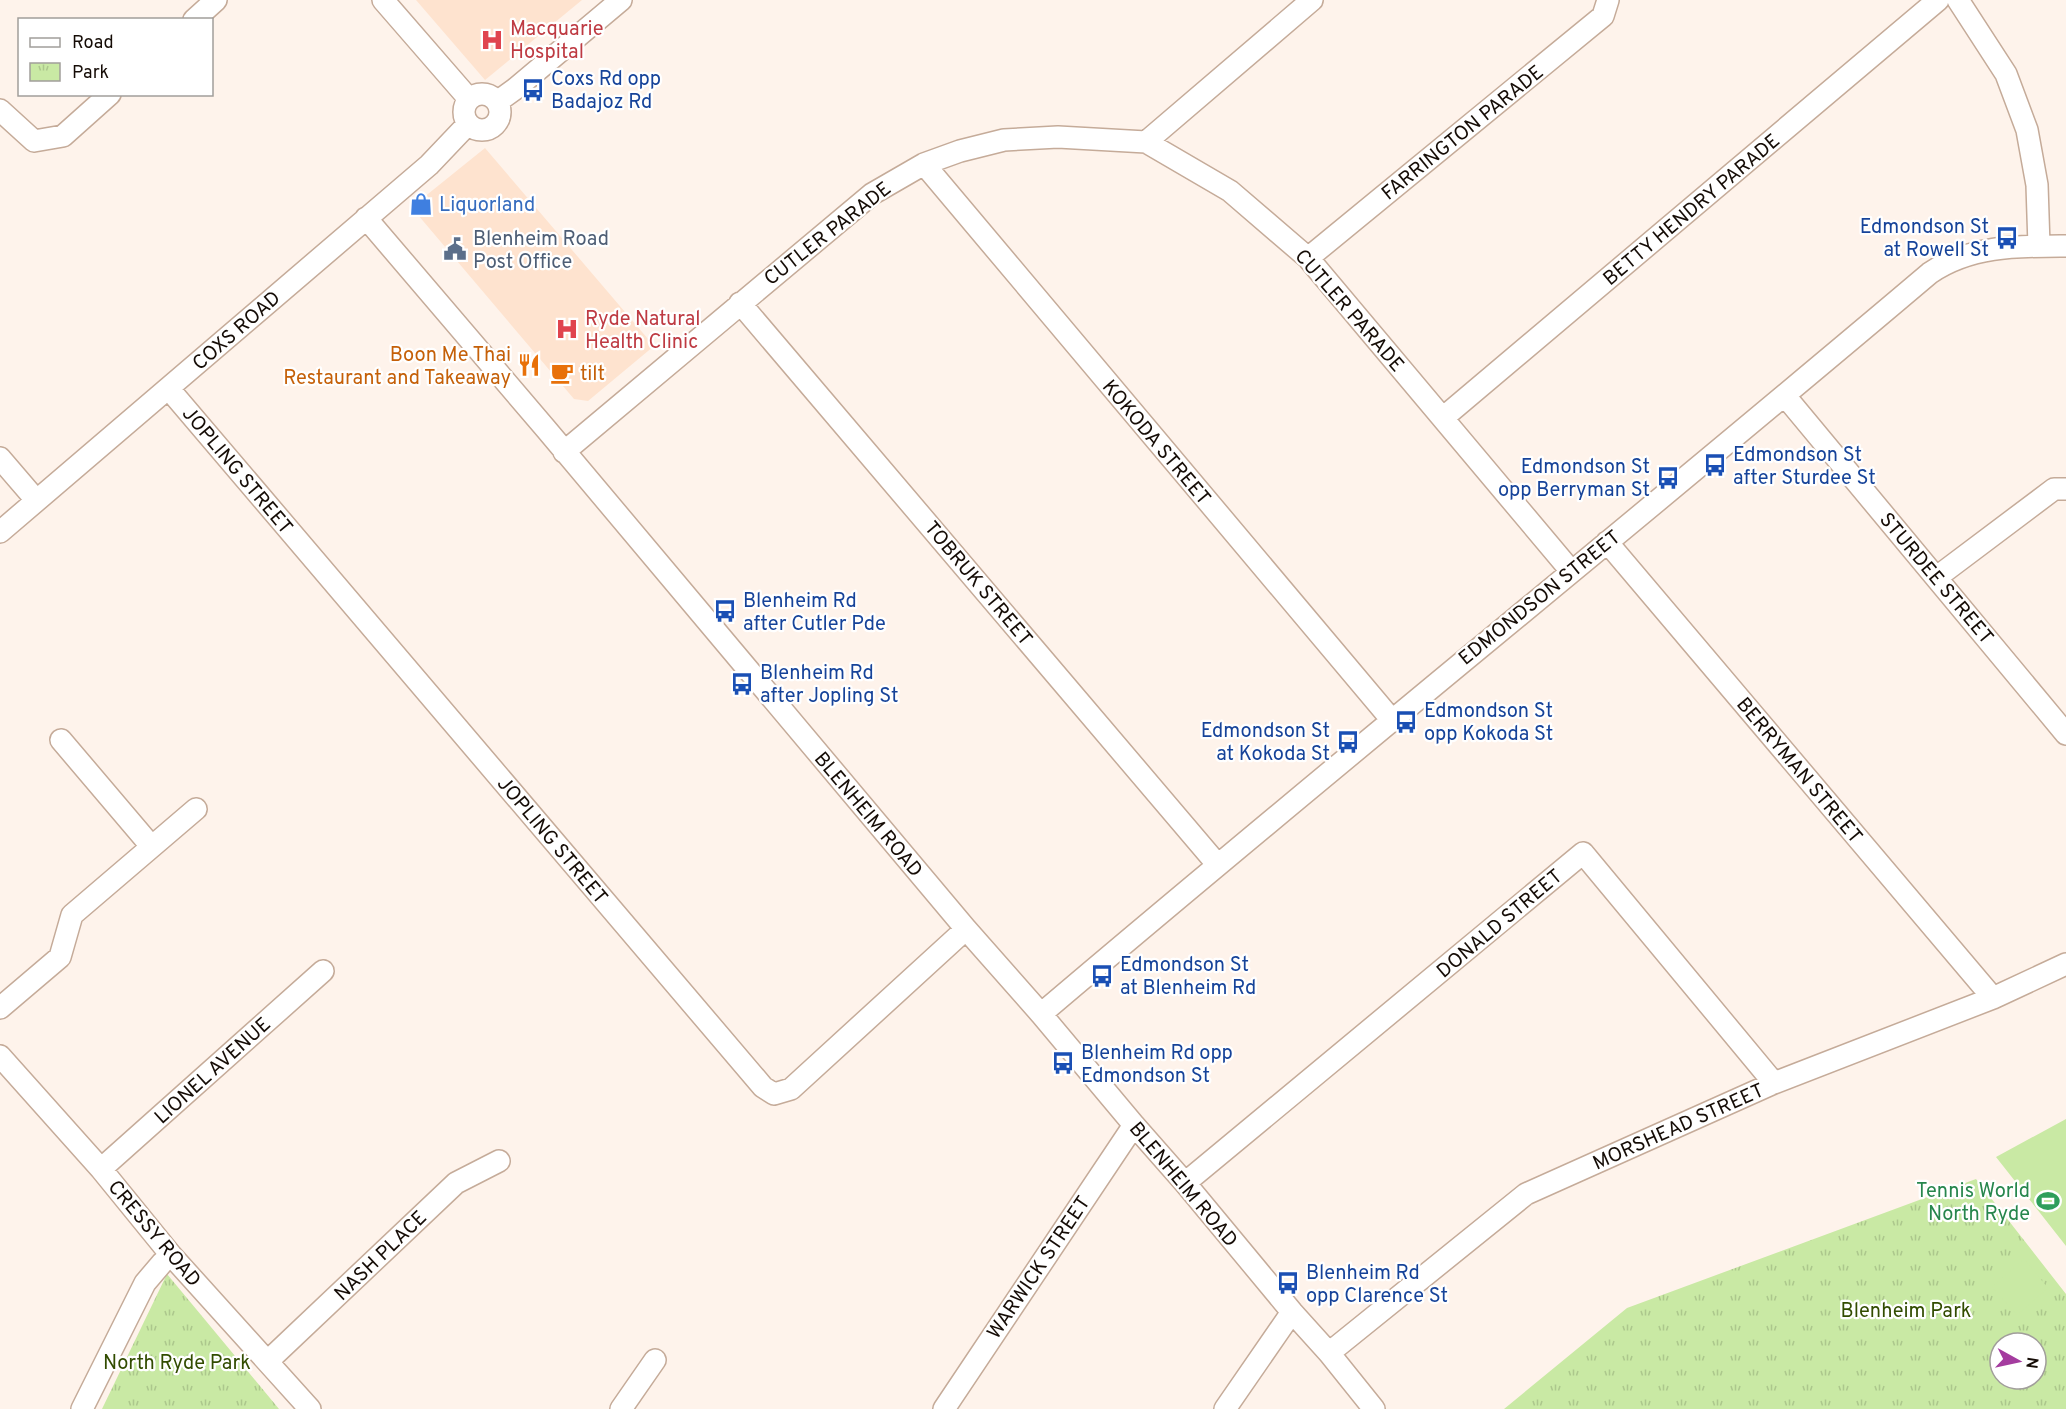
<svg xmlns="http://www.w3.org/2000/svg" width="2066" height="1409" font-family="Overpass,sans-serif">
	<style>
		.built { fill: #fee3cf }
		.park { fill: url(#park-tufts); fill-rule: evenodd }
		.pitch { fill: #c9e9a4 }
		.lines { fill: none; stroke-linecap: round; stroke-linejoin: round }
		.minor-casing { stroke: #c5ab99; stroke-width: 24 }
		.minor { stroke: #fff; stroke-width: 21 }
		.labels { text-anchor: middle; stroke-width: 4.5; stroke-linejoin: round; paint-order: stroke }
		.health-label { font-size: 20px; fill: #be3a42; stroke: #fff; text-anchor: start }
		.transit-label { font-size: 20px; fill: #164399; stroke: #fff; text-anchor: start }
		.street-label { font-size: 20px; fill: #150c06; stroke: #fff }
		.shop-label { font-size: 20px; fill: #366cbe; stroke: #fff; text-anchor: start }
		.service-label { font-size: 20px; fill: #4e5e75; stroke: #fff; text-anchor: start }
		.food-label { font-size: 20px; fill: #c56008; stroke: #fff; text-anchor: end }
		.leisure-label { font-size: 20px; fill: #27864d; stroke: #fff; text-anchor: end }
		.park-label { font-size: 20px; fill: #324c00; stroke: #fff }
	</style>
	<defs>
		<pattern id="park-tufts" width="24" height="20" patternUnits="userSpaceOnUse" patternTransform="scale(1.5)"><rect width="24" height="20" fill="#c9e9a4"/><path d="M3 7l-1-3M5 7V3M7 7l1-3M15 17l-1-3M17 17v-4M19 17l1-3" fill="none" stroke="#acc78c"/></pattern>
	</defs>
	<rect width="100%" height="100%" fill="#fef3eb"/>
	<path class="built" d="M 416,0 L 582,0 L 485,80 Z
		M 485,148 L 654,346 L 588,401 L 574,399 L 418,215 L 418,202 Z"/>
	<path class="park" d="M 1976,1179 L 2066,1294 L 2066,1409 L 1504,1409 L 1627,1308 ZM 2000,1343 L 2036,1343 L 2036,1379 L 2000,1379 Z
		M 167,1274 L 279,1409 L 102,1409 Z"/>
	<path class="pitch" d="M 2066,1119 L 2066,1246 L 1996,1157 Z
		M 2024,1259 L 2048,1288 L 2017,1315 L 1992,1287 Z"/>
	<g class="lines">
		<g class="minor-casing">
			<path id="minor" d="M 383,0 L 469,99
				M 1958,0 L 2006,74 L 2027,130 L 2037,185 L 2039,246
				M 194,20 L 216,0
				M464 112a18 18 0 1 1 36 0a18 18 0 1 1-36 0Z
				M 497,102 L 515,89 L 621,0
				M 0,110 L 34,141 L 63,136 L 110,94
				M 1146,142 L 1312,0
				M 924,164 L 1391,719
				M 366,218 L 546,429 L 966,929 L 1041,1014 L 1134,1125 L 1185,1183 L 1292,1312 L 1329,1353 L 1374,1409
				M 1308,258 L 1603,16 L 1608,0
				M 740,303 L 1217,864
				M 169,389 L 763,1087 L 774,1094 L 791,1089 L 966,929
				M 1785,396 L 2066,734
				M 1444,417 L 1938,0
				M 564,452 L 872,194 L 924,164 L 960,151 L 1004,140 L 1058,137 L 1146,142 L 1230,191 L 1308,258 L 1571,571
				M 0,458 L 36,500
				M 0,532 L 429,165 L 468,124
				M 1607,542 L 1993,998
				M 1937,577 L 2054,489 L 2066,489
				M 61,740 L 151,846
				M 0,1008 L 60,957 L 72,915 L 196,809
				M 1041,1014 C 1335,764 1636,522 1930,273 C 1971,245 2018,246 2066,246
				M 0,1056 L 101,1169 L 171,1255 L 310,1409
				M 101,1169 L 323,971
				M 1185,1183 L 1583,853 L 1774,1083
				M 1329,1353 L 1526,1194 L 1774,1083 L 1993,998 L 2066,964
				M 268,1361 L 456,1183 L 499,1161
				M 82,1409 L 145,1283 L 162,1263 L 171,1255
				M 621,1409 L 655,1360
				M 944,1409 L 1134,1125
				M 1225,1409 L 1292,1312"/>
		</g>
		<use href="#minor" class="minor"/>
	</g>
	<defs>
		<g id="hospital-bare" transform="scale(1.8)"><path d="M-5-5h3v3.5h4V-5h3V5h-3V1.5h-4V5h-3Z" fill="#e0444e" stroke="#fff" stroke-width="2.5" paint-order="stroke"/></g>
		<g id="bus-bare" transform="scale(1.8)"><path d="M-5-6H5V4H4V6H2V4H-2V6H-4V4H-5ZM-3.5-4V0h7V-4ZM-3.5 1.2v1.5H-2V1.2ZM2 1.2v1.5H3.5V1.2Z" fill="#1a4fb4" stroke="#fff" stroke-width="2.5" paint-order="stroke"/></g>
		<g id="shop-bare" transform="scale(1.8)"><path d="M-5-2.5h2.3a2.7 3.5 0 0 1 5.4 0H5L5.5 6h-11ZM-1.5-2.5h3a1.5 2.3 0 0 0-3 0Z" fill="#3f7fe0" stroke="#fff" stroke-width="2.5" paint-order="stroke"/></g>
		<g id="civic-bare" transform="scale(1.8)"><path d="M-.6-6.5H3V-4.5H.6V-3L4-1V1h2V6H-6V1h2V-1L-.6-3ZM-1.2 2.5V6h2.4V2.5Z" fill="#5c6f8a" stroke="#fff" stroke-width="2.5" paint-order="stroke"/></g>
		<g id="restaurant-bare" transform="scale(1.8)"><path d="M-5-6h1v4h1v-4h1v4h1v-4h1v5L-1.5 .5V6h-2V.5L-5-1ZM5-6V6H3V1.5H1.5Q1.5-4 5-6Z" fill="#e8710a" stroke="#fff" stroke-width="2.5" paint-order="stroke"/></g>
		<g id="cafe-bare" transform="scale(1.8)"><path d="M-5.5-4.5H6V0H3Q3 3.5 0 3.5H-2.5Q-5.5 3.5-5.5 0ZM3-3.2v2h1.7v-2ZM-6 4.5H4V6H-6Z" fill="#e8710a" stroke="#fff" stroke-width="2.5" paint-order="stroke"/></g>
		<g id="stadium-bare" transform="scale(1.8)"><path d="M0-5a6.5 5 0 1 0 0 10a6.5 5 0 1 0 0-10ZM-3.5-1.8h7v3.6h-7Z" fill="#2e9e5b" stroke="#fff" stroke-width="2.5" paint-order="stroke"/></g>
	</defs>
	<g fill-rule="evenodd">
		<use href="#hospital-bare" x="492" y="40"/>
		<use href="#bus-bare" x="533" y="90"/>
		<use href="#shop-bare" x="421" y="204"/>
		<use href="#bus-bare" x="2007" y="238"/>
		<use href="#civic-bare" x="455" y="249"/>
		<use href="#hospital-bare" x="567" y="329"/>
		<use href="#restaurant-bare" x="529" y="365"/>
		<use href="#cafe-bare" x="562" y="373"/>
		<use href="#bus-bare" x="1715" y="465"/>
		<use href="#bus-bare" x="1668" y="478"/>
		<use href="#bus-bare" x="725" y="611"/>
		<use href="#bus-bare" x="742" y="684"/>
		<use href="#bus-bare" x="1406" y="722"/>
		<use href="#bus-bare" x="1348" y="742"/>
		<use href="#bus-bare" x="1102" y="976"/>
		<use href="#bus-bare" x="1063" y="1063"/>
		<use href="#stadium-bare" x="2048" y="1201"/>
		<use href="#bus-bare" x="1288" y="1283"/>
	</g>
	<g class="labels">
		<g class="health-label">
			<text x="510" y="35">Macquarie<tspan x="510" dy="23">Hospital</tspan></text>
			<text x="585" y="325">Ryde Natural<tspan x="585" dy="23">Health Clinic</tspan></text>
		</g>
		<g class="transit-label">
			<text x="551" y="85">Coxs Rd opp<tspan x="551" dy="23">Badajoz Rd</tspan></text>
			<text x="1989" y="233" text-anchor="end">Edmondson St<tspan x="1989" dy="23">at Rowell St</tspan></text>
			<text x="1733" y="461">Edmondson St<tspan x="1733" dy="23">after Sturdee St</tspan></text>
			<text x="1650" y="473" text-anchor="end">Edmondson St<tspan x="1650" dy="23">opp Berryman St</tspan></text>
			<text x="743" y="607">Blenheim Rd<tspan x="743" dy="23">after Cutler Pde</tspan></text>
			<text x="760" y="679">Blenheim Rd<tspan x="760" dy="23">after Jopling St</tspan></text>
			<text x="1424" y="717">Edmondson St<tspan x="1424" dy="23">opp Kokoda St</tspan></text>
			<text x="1330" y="737" text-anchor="end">Edmondson St<tspan x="1330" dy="23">at Kokoda St</tspan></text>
			<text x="1120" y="971">Edmondson St<tspan x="1120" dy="23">at Blenheim Rd</tspan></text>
			<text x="1081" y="1059">Blenheim Rd opp<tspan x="1081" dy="23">Edmondson St</tspan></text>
			<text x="1306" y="1279">Blenheim Rd<tspan x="1306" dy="23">opp Clarence St</tspan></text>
		</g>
		<g class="street-label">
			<text transform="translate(1462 132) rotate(-39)" y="7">FARRINGTON PARADE</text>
			<text transform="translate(1691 209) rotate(-40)" y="7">BETTY HENDRY PARADE</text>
			<text transform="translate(827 233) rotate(-38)" y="7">CUTLER PARADE</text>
			<text transform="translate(1350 310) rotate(49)" y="7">CUTLER PARADE</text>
			<text transform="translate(236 330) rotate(-41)" y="7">COXS ROAD</text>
			<text transform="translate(1157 442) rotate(50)" y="7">KOKODA STREET</text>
			<text transform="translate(238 470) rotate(50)" y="7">JOPLING STREET</text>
			<text transform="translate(1937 578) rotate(50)" y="7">STURDEE STREET</text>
			<text transform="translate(979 583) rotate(50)" y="7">TOBRUK STREET</text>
			<text transform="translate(1539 597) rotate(-39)" y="7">EDMONDSON STREET</text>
			<text transform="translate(1800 770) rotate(50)" y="7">BERRYMAN STREET</text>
			<text transform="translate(869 814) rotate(50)" y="7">BLENHEIM ROAD</text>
			<text transform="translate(553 840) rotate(50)" y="7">JOPLING STREET</text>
			<text transform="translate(1499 923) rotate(-40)" y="7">DONALD STREET</text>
			<text transform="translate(212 1070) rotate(-42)" y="7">LIONEL AVENUE</text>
			<text transform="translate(1678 1126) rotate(-24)" y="7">MORSHEAD STREET</text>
			<text transform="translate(1184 1184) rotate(50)" y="7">BLENHEIM ROAD</text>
			<text transform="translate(155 1233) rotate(50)" y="7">CRESSY ROAD</text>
			<text transform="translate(380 1255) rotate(-44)" y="7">NASH PLACE</text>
			<text transform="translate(1038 1267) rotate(-56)" y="7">WARWICK STREET</text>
		</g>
		<g class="shop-label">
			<text x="439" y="211">Liquorland</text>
		</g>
		<g class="service-label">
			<text x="473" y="245">Blenheim Road<tspan x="473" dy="23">Post Office</tspan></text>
		</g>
		<g class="food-label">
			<text x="511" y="361">Boon Me Thai<tspan x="511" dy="23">Restaurant and Takeaway</tspan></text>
			<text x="580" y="380" text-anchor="start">tilt</text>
		</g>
		<g class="leisure-label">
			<text x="2030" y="1197">Tennis World<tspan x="2030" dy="23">North Ryde</tspan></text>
		</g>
		<g class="park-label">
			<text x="1906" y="1317">Blenheim Park</text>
			<text x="177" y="1369">North Ryde Park</text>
		</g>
	</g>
	<rect x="18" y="18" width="195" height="78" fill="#ffffff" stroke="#a19e9b" stroke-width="1.5"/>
	<rect x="30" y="38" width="30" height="9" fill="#ffffff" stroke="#a19e9b" stroke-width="1.5"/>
	<text x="72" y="48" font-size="18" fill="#150c06">Road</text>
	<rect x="30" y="63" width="30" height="18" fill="url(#park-tufts)" stroke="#a19e9b" stroke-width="1.5"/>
	<text x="72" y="78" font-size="18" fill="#150c06">Park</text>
	<g transform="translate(2018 1361) rotate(98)"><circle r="28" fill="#ffffff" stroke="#a19e9b" stroke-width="1.5"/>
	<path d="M0-4.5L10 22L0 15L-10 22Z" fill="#a43c9f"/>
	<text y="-9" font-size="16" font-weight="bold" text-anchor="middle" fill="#150c06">N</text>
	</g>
</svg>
